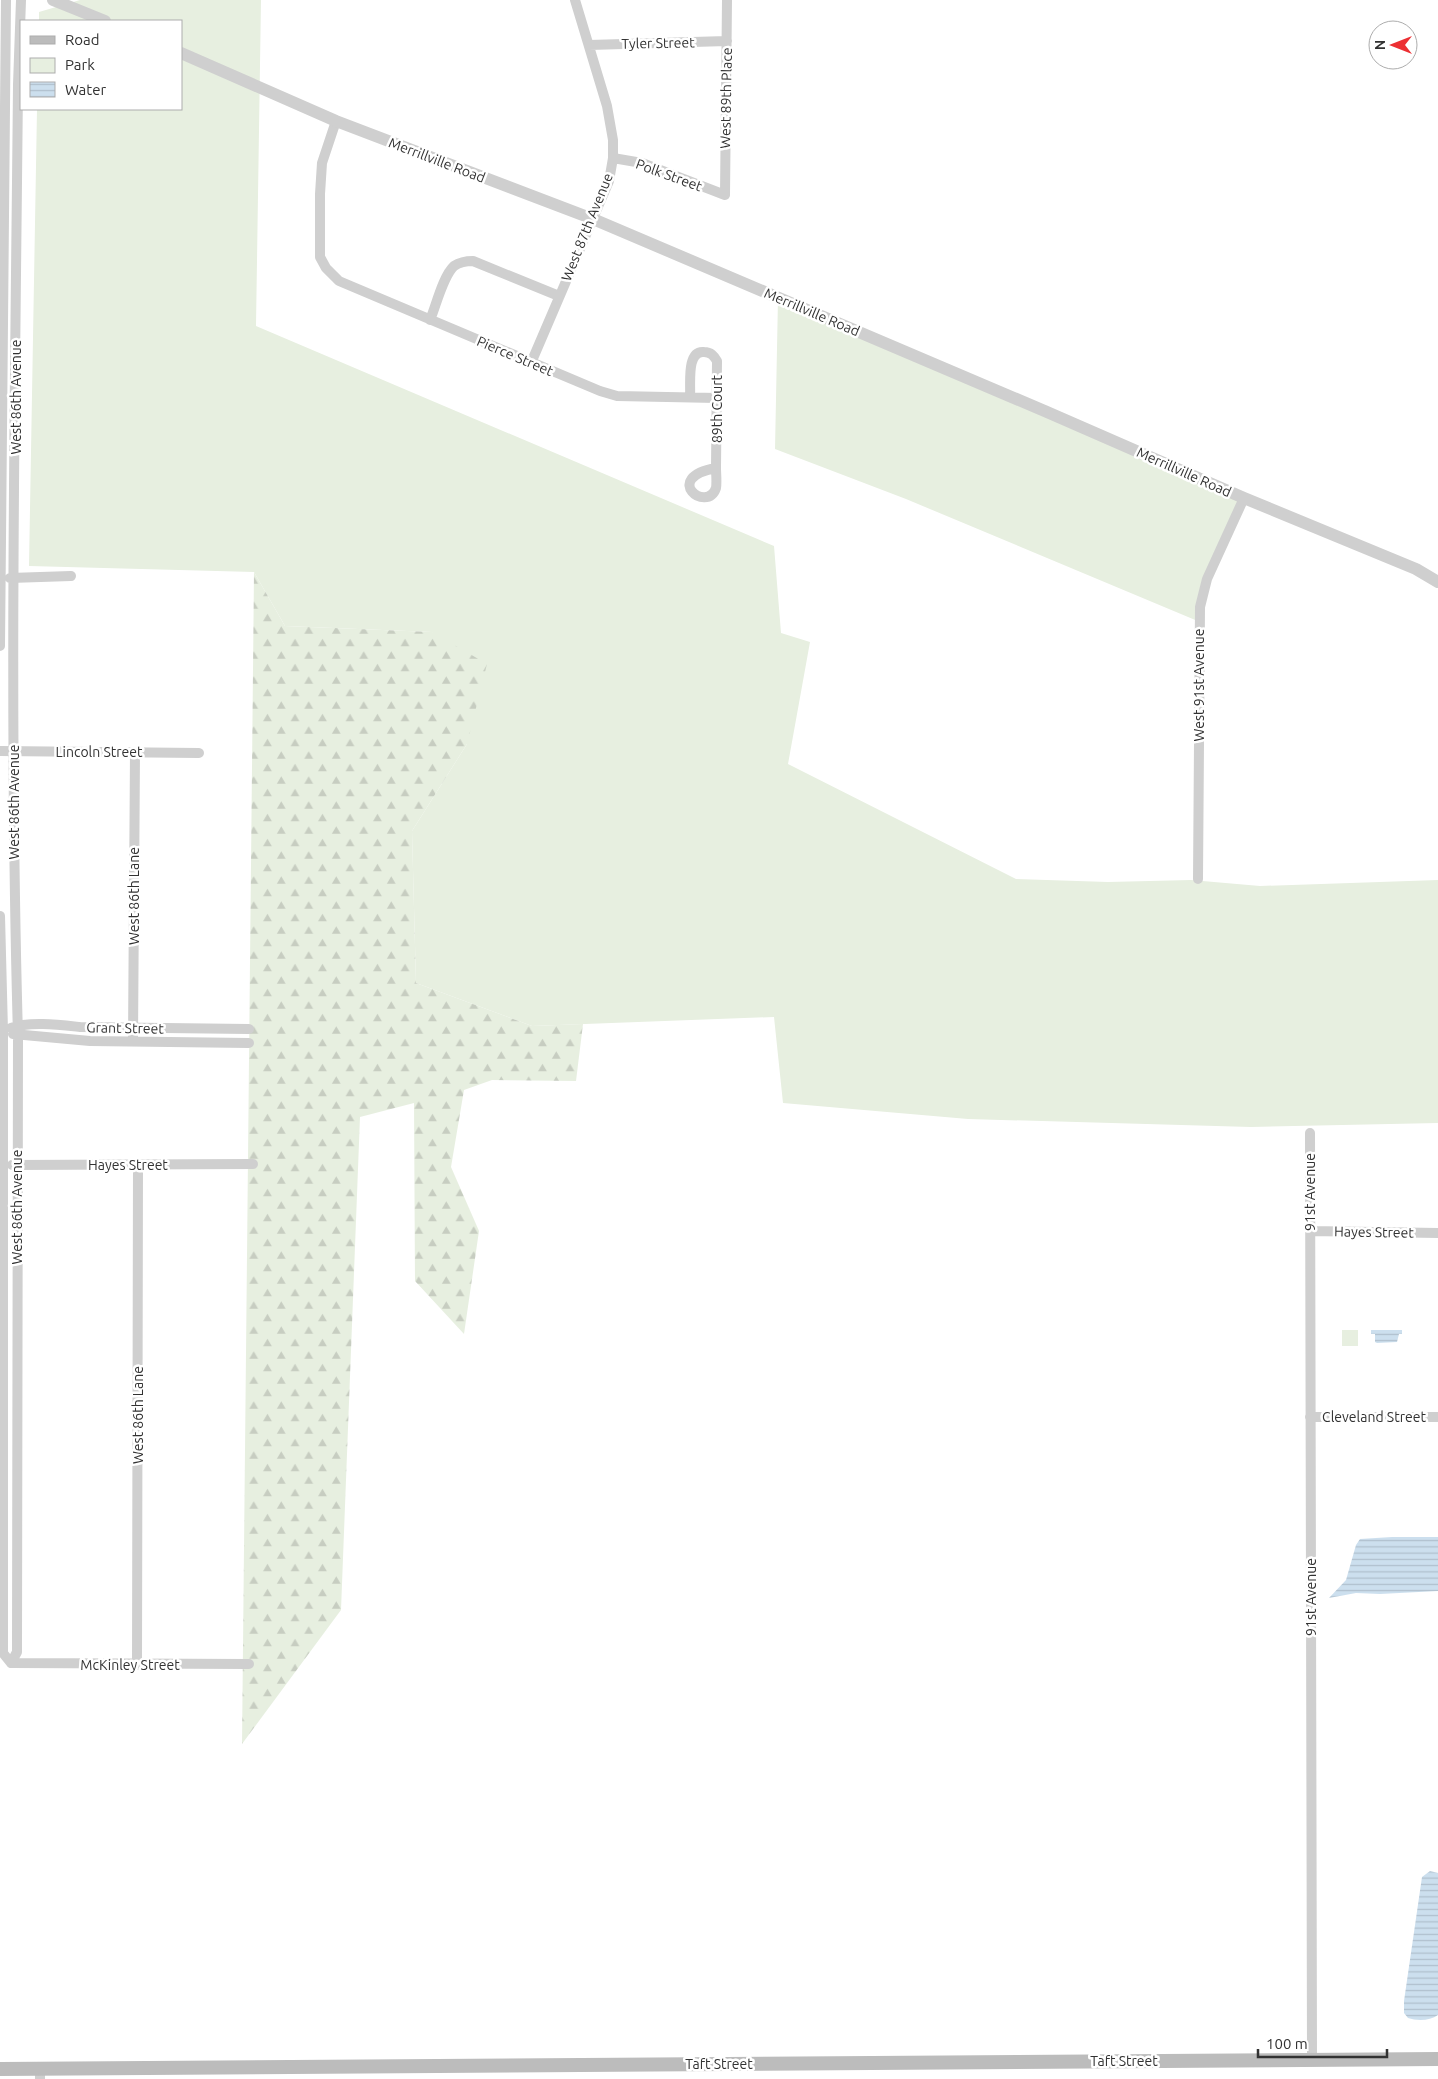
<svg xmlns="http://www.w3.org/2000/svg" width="1438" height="2079" font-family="Ubuntu,sans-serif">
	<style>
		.green { fill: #e7efe0 }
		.forest { fill: url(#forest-firs) }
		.water { fill: url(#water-rules) }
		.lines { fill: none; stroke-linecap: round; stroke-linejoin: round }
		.minor { stroke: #cfcfcf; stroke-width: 10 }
		.tertiary { stroke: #cfcfcf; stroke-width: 12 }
		.secondary { stroke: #bcbcbc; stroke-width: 14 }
		.labels { text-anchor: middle; stroke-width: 5; stroke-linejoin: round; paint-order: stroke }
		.street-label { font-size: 14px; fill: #323232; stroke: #fff }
	</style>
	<defs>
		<pattern id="forest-firs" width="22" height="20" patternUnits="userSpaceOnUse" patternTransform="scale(1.25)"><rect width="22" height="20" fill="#e7efe0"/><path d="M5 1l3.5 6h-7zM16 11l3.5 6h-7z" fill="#c7cdc1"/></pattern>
		<pattern id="water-rules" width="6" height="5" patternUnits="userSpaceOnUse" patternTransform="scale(1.25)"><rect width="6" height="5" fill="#ccdfee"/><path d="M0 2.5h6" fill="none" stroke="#b0c0cd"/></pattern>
	</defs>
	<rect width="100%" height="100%" fill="#fff"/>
	<path class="green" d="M 80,0 L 261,0 L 256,326 L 774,546 L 781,633 L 810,642 L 788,764 L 1016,879 L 1108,882 L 1191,880 L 1260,886 L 1438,880 L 1438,1123 L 1251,1127 L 968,1119 L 783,1103 L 774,1017 L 532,1026 L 416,983 L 412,831 L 467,744 L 432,632 L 285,626 L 254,572 L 29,566 L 37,109 L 181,109 L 181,21 L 39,21 L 39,12 Z
		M 778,298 L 1244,498 L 1207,579 L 1200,622 L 906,499 L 775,449 Z
		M 1342,1330 L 1358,1330 L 1358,1346 L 1342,1346 Z"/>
	<path class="forest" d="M 254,572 L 285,626 L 432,632 L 487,664 L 467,744 L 412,831 L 416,983 L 532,1026 L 583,1024 L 576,1081 L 492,1080 L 464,1090 L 451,1167 L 479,1231 L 464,1334 L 415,1281 L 414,1103 L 360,1117 L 341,1610 L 242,1744 Z"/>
	<path class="water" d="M 1371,1330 L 1402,1330 L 1402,1334 L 1399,1334 L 1397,1342 L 1377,1343 L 1375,1342 L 1375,1334 L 1371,1334 Z
		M 1392,1537 L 1438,1537 L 1438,1591 L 1380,1594 L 1356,1593 L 1329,1598 L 1346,1580 L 1356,1545 L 1360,1539 Z
		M 1430,1871 L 1438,1873 L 1438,2015 C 1430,2021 1417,2021 1408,2018 L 1404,2013 L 1404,2001 L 1422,1877 Z"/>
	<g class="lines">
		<path class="minor" d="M 589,45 L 727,41
			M 336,121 L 322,163 L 320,194 L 320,257 L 326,268 L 339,281 L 600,391 L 617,396 L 717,398
			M 613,158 L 642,163 L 725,195 L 727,0
			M 430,320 C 436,306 443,276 454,266 C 460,262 466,261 473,261 L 559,296
			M 531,363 L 609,181 L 613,158 L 613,140 L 607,106 L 575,0
			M 690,397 C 691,385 686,350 704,352 C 711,352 714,356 717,361 L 716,468 C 661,478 707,514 716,488 C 717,482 716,474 716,468
			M 10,578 L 71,576
			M 0,646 L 6,0
			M 0,751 L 199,753
			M 1198,879 L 1200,607 L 1207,579 L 1244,498
			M 0,916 L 3,1031 L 3,1653 L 11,1663
			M 11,1028 C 29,1021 61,1025 80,1027 L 249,1029
			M 13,1034 L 90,1041 L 249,1043
			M 133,1041 L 135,752
			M 1310,1133 L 1312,2060
			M 12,1165 L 253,1164
			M 1310,1231 L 1438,1233
			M 1310,1417 L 1438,1417
			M 11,1663 L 17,1652 L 18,1036 C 9,719 15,402 18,85 L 21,0
			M 11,1663 L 249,1664
			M 137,1665 L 138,1165
			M 40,2079 L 40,2069"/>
		<path class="tertiary" d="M 53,0 L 105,21
			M 181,53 L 336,121 L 593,219 L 1047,412 L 1244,498 L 1416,569 L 1438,582"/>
		<path class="secondary" d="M 0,2069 L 1438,2059"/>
	</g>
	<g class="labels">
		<g class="street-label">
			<text transform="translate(658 43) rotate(-1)" y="5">Tyler Street</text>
			<text transform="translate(726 98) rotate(-89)" y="5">West 89th Place</text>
			<text transform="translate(437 160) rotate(21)" y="5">Merrillville Road</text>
			<text transform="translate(669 175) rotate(20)" y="5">Polk Street</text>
			<text transform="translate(587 227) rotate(-68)" y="5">West 87th Avenue</text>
			<text transform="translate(812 312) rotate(23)" y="5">Merrillville Road</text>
			<text transform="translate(515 356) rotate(23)" y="5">Pierce Street</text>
			<text transform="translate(16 397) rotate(-90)" y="5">West 86th Avenue</text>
			<text transform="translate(717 409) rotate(-90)" y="5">89th Court</text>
			<text transform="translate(1184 472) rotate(24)" y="5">Merrillville Road</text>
			<text transform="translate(1199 685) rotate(-90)" y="5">West 91st Avenue</text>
			<text x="99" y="757">Lincoln Street</text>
			<text transform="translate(14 802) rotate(-90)" y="5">West 86th Avenue</text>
			<text transform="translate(134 896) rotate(-90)" y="5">West 86th Lane</text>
			<text transform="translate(125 1028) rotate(1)" y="5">Grant Street</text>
			<text x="128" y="1170">Hayes Street</text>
			<text transform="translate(1310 1192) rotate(-90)" y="5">91st Avenue</text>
			<text transform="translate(17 1207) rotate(-90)" y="5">West 86th Avenue</text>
			<text transform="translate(1374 1232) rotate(1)" y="5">Hayes Street</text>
			<text transform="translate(138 1415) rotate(-90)" y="5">West 86th Lane</text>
			<text x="1374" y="1422">Cleveland Street</text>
			<text transform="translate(1311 1597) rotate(-90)" y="5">91st Avenue</text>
			<text x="130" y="1670">McKinley Street</text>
			<text x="1124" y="2066">Taft Street</text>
			<text x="719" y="2069">Taft Street</text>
		</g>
	</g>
	<rect x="20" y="20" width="162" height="90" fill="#ffffff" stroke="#adadad"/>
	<rect x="30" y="36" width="25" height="8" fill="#bcbcbc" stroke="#adadad"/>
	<text x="65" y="45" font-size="15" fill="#323232">Road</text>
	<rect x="30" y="58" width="25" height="15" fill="#e7efe0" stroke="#adadad"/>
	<text x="65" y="70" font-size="15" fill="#323232">Park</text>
	<rect x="30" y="82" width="25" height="15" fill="url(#water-rules)" stroke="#adadad"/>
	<text x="65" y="95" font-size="15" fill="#323232">Water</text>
	<g transform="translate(1393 45) rotate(270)"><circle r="24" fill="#ffffff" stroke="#adadad"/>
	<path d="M0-4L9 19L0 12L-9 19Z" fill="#ec3033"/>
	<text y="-8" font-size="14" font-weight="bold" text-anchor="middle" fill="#323232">N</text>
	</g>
	<path d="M1258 2049v8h129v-8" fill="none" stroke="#323232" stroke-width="2.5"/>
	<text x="1266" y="2049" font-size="15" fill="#323232" stroke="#ffffff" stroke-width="4" paint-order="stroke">100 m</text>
</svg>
